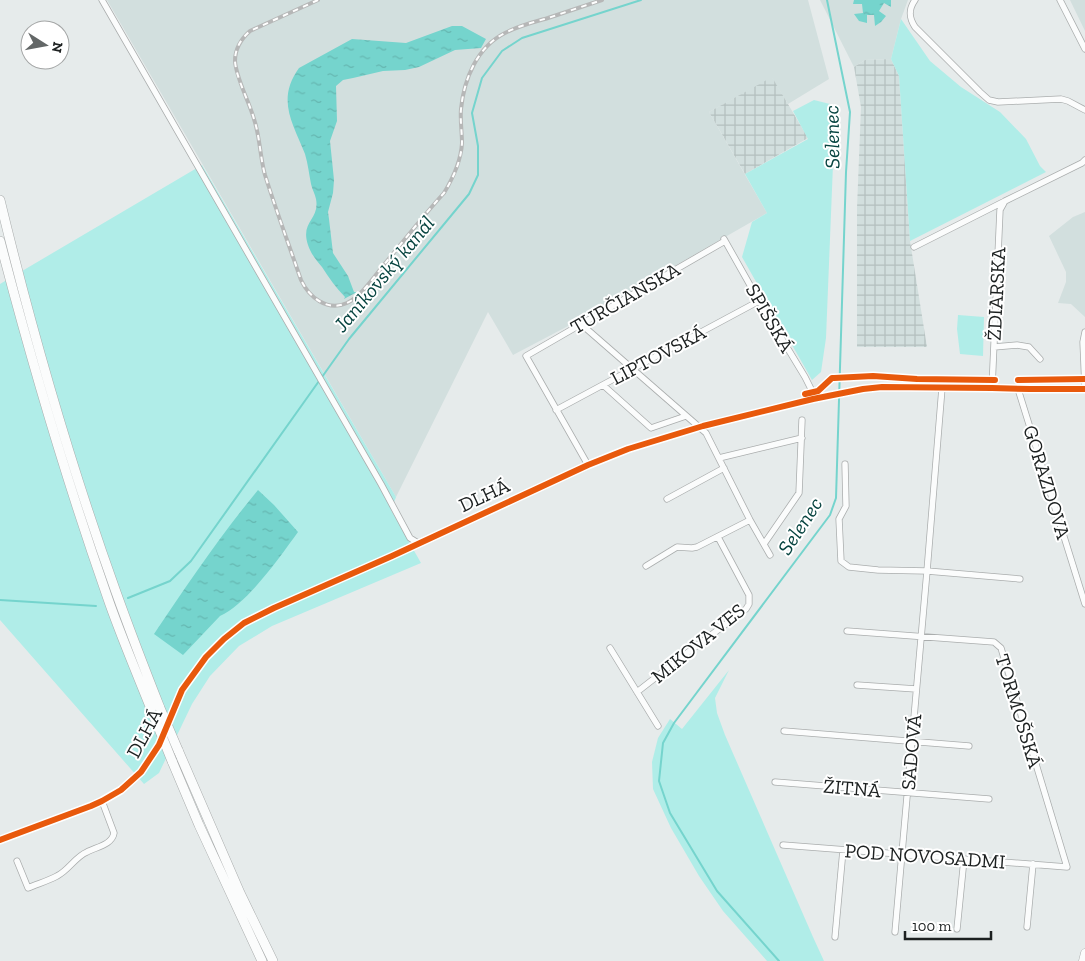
<svg xmlns="http://www.w3.org/2000/svg" width="1085" height="961" font-family="'Zilla Slab',serif">
	<style>
		.built { fill: #d2dfde }
		.industrial { fill: url(#industrial-grid) }
		.green { fill: #b0ede8 }
		.water { fill: url(#water-ripples) }
		.lines { fill: none; stroke-linecap: round; stroke-linejoin: round }
		.stream { stroke: #75d4cd; stroke-width: 2 }
		.minor-casing { stroke: #aaadad; stroke-width: 7 }
		.major-casing { stroke: #aaadad; stroke-width: 9 }
		.highway-casing { stroke: #aaadad; stroke-width: 10 }
		.minor { stroke: #fbfcfc; stroke-width: 5.5 }
		.major { stroke: #fbfcfc; stroke-width: 8 }
		.highway { stroke: #fbfcfc; stroke-width: 9 }
		.rail-casing { stroke: #b6b7b7; stroke-width: 4 }
		.rail { stroke: #fff; stroke-width: 2; stroke-dasharray: 5.5; stroke-linecap: butt }
		.highway-bridge-casing { stroke: #aaadad; stroke-width: 10; stroke-linecap: butt }
		.highway-bridge { stroke: #fbfcfc; stroke-width: 9 }
		.cycleway-casing { stroke: #fff; stroke-width: 9 }
		.cycleway { stroke: #e8590c; stroke-width: 6 }
		.labels { text-anchor: middle; stroke-width: 4; stroke-linejoin: round; paint-order: stroke }
		.street-label { font-size: 20px; fill: #1c2020; stroke: #fff }
		.water-label { font-size: 21px; font-style: italic; fill: #074440; stroke: #fff }
	</style>
	<defs>
		<pattern id="industrial-grid" width="8" height="8" patternUnits="userSpaceOnUse" patternTransform="scale(1.25)"><rect width="8" height="8" fill="#d2dfde"/><path d="M0 4h8M4 0v8" fill="none" stroke="#b4bfbe"/></pattern>
		<pattern id="water-ripples" width="26" height="14" patternUnits="userSpaceOnUse" patternTransform="scale(1.25)"><rect width="26" height="14" fill="#75d4cd"/><path d="M2 4q2-2 4 0t4 0M15 11q2-2 4 0t4 0" fill="none" stroke="#65b6b0"/></pattern>
	</defs>
	<rect width="100%" height="100%" fill="#e6ebeb"/>
	<path class="built" d="M 107,0 L 808,0 L 829,79 L 788,104 L 772,78 L 709,112 L 767,213 L 589,315 L 513,355 L 488,312 L 396,497 Z
		M 820,0 L 908,0 L 901,19 L 891,59 L 865,60 L 854,67 Z
		M 1070,0 L 1085,0 L 1085,31 Z
		M 1085,212 L 1085,317 L 1071,304 L 1058,303 L 1066,282 L 1066,272 L 1049,236 L 1073,217 Z"/>
	<path class="industrial" d="M 891,59 L 899,76 L 910,241 L 927,347 L 857,347 L 857,208 L 861,107 L 854,67 L 865,60 Z
		M 772,77 L 808,138 L 745,174 L 709,112 Z"/>
	<path class="green" d="M 901,19 L 930,61 L 961,87 L 1000,112 L 1026,139 L 1040,166 L 1046,172 L 910,241 L 899,76 L 891,59 Z
		M 814,100 L 830,104 L 835,115 L 826,338 L 821,372 L 812,380 L 742,257 L 752,222 L 767,213 L 745,174 L 808,139 L 793,111 Z
		M 202,165 L 396,497 L 391,510 L 421,563 L 272,626 L 239,646 L 210,676 L 192,704 L 159,773 L 144,784 L 0,620 L 0,284 Z
		M 958,315 L 984,317 L 983,356 L 960,354 L 957,329 Z
		M 729,670 L 715,698 L 717,713 L 725,735 L 813,937 L 824,961 L 767,961 L 723,911 L 699,876 L 671,828 L 653,789 L 652,762 L 658,738 L 670,719 L 682,729 Z"/>
	<path class="water" d="M 854,0 L 891,0 L 891,7 L 884,3 L 879,11 L 886,16 L 881,22 L 875,26 L 874,15 L 867,15 L 867,23 L 859,21 L 854,14 L 863,13 L 862,4 L 853,4 Z
		M 452,26 L 462,26 L 486,39 L 481,48 L 455,50 L 419,67 L 405,70 L 383,71 L 353,78 L 343,80 L 336,86 L 337,121 L 330,141 L 334,180 L 333,193 L 328,212 L 329,219 L 333,253 L 348,276 L 354,292 L 357,292 L 344,299 L 345,297 C 336,288 329,278 322,267 C 316,260 311,254 308,245 C 300,221 320,220 316,199 C 315,194 312,189 311,184 C 309,174 308,164 305,154 C 293,123 276,100 299,68 L 352,39 L 406,43 Z
		M 258,490 L 274,505 L 298,532 C 279,558 248,603 220,616 L 183,655 L 154,634 C 187,585 220,536 258,490 Z"/>
	<g class="lines">
		<path class="stream" d="M 322,377 L 349,339 L 469,194 L 478,175 L 478,146 L 472,113 L 482,78 L 502,51 L 522,38 L 641,0
			M 128,598 L 170,581 L 191,561 L 319,381
			M 0,600 L 96,606
			M 779,961 L 717,891 L 670,813 L 659,781 L 663,743 L 674,723 L 830,515 L 836,498 L 846,172 L 850,112 L 827,0"/>
		<g class="minor-casing">
			<path id="minor" d="M 102,0 L 381,484 L 410,538 L 418,543
				M 915,0 C 908,10 909,18 915,27 L 980,92 L 989,100 L 998,102 L 1061,99 L 1068,101 L 1085,110
				M 1060,0 L 1085,49
				M 724,239 L 759,301 L 805,377 L 811,389 L 813,399
				M 914,247 L 1005,201
				M 581,324 L 706,433 L 750,520 L 770,555
				M 994,347 L 1017,345 L 1029,347 L 1040,359
				M 603,385 L 651,428 L 686,416
				M 942,388 L 927,571 L 1020,579
				M 992,388 L 1000,210 L 1005,201 L 1082,163 L 1085,160
				M 1018,389 L 1085,604
				M 1085,389 L 1083,342 L 1085,332
				M 556,410 L 759,301
				M 719,458 L 802,438
				M 845,464 L 846,506 L 839,519 L 841,561 L 849,567 L 878,570 L 927,571 L 895,932
				M 588,465 L 526,356 L 725,241
				M 667,499 L 724,468
				M 764,544 L 799,493 L 802,420
				M 646,566 L 677,547 L 692,548 L 697,547 L 750,520
				M 610,648 L 658,726
				M 857,685 L 916,689
				M 637,692 L 687,653 L 746,609 L 749,604 L 749,595 L 718,537
				M 784,731 L 969,746
				M 775,782 L 989,799
				M 0,840 L 91,806 L 102,801 L 121,790 L 141,772 L 159,745 L 182,690 L 206,657 L 224,639 L 244,623 L 274,608 L 392,556 L 588,465 L 628,449 L 703,426 L 813,399 L 863,389 L 882,387 L 992,388 L 1030,389 L 1085,389
				M 783,845 L 1067,867 L 1001,648 L 994,642 L 847,631
				M 17,861 L 28,888 C 37,884 48,881 57,876 C 69,870 75,857 87,852 C 96,847 112,845 114,833 L 102,801
				M 1027,927 L 1033,864
				M 957,929 L 964,859
				M 835,937 L 843,850"/>
		</g>
		<g class="major-casing">
			<path id="major" d="M 1083,961 L 1085,953"/>
		</g>
		<g class="highway-casing">
			<path id="highway" d="M 0,200 C 32,332 70,464 116,592 C 130,631 145,670 160,708
				M 0,241 C 31,360 66,479 107,596 C 121,637 139,678 155,719
				M 178,750 L 240,893 L 273,961
				M 172,761 L 199,825 L 262,961"/>
		</g>
		<use href="#minor" class="minor"/>
		<use href="#major" class="major"/>
		<use href="#highway" class="highway"/>
		<g class="rail-casing">
			<path id="rail" d="M 318,0 L 250,31 C 241,39 235,48 235,61 C 236,78 249,101 254,119 C 260,137 260,157 265,175 C 276,210 289,245 301,280 C 309,297 327,312 347,303 C 362,296 376,274 387,261 C 406,238 424,215 444,193 C 453,178 461,162 462,143 C 462,132 460,120 461,109 C 464,79 477,47 505,33 C 518,26 534,22 548,18 C 566,12 584,6 602,0"/>
		</g>
		<use href="#rail" class="rail"/>
		<g class="highway-bridge-casing">
			<path id="highway-bridge" d="M 160,708 L 178,750
				M 155,719 L 172,761"/>
		</g>
		<use href="#highway-bridge" class="highway-bridge"/>
		<g class="cycleway-casing">
			<path id="cycleway" d="M 1018,380 L 1085,379
				M 805,394 L 818,391 L 832,378 L 834,378 L 873,376 L 917,379 L 995,380
				M 0,840 L 91,806 L 102,801 L 121,790 L 141,772 L 159,745 L 182,690 L 206,657 L 224,639 L 244,623 L 274,608 L 392,556 L 588,465 L 628,449 L 703,426 L 813,399 L 863,389 L 882,387 L 992,388 L 1030,389 L 1085,389"/>
		</g>
		<use href="#cycleway" class="cycleway"/>
	</g>
	<g class="labels">
		<g class="street-label">
			<text transform="translate(996 294) rotate(-87)" y="7">ŽDIARSKA</text>
			<text transform="translate(625 298) rotate(-30)" y="7">TURČIANSKA</text>
			<text transform="translate(770 318) rotate(60)" y="7">SPIŠSKÁ</text>
			<text transform="translate(658 355) rotate(-28)" y="7">LIPTOVSKÁ</text>
			<text transform="translate(1047 482) rotate(73)" y="7">GORAZDOVA</text>
			<text transform="translate(484 495) rotate(-25)" y="7">DLHÁ</text>
			<text transform="translate(698 643) rotate(-39)" y="7">MIKOVA VES</text>
			<text transform="translate(1019 711) rotate(73)" y="7">TORMOŠSKÁ</text>
			<text transform="translate(144 733) rotate(-62)" y="7">DLHÁ</text>
			<text transform="translate(911 752) rotate(-85)" y="7">SADOVÁ</text>
			<text transform="translate(852 788) rotate(5)" y="7">ŽITNÁ</text>
			<text transform="translate(925 856) rotate(4)" y="7">POD NOVOSADMI</text>
		</g>
		<g class="water-label">
			<text transform="translate(832 137) rotate(-91)" y="7">Selenec</text>
			<text transform="translate(384 274) rotate(-50)" y="7">Janíkovský kanál</text>
			<text transform="translate(800 526) rotate(-57)" y="7">Selenec</text>
		</g>
	</g>
	<g transform="translate(45 45) rotate(101)"><circle r="24" fill="#ffffff" stroke="#a4a6a6"/>
	<path d="M0-4L9 19L0 12L-9 19Z" fill="#636767"/>
	<text y="-8" font-size="14" font-weight="bold" text-anchor="middle" fill="#1c2020">N</text>
	</g>
	<path d="M905 931v8h86v-8" fill="none" stroke="#1c2020" stroke-width="2.5"/>
	<text x="912" y="931" font-size="15" fill="#1c2020" stroke="#ffffff" stroke-width="4" paint-order="stroke">100 m</text>
</svg>
